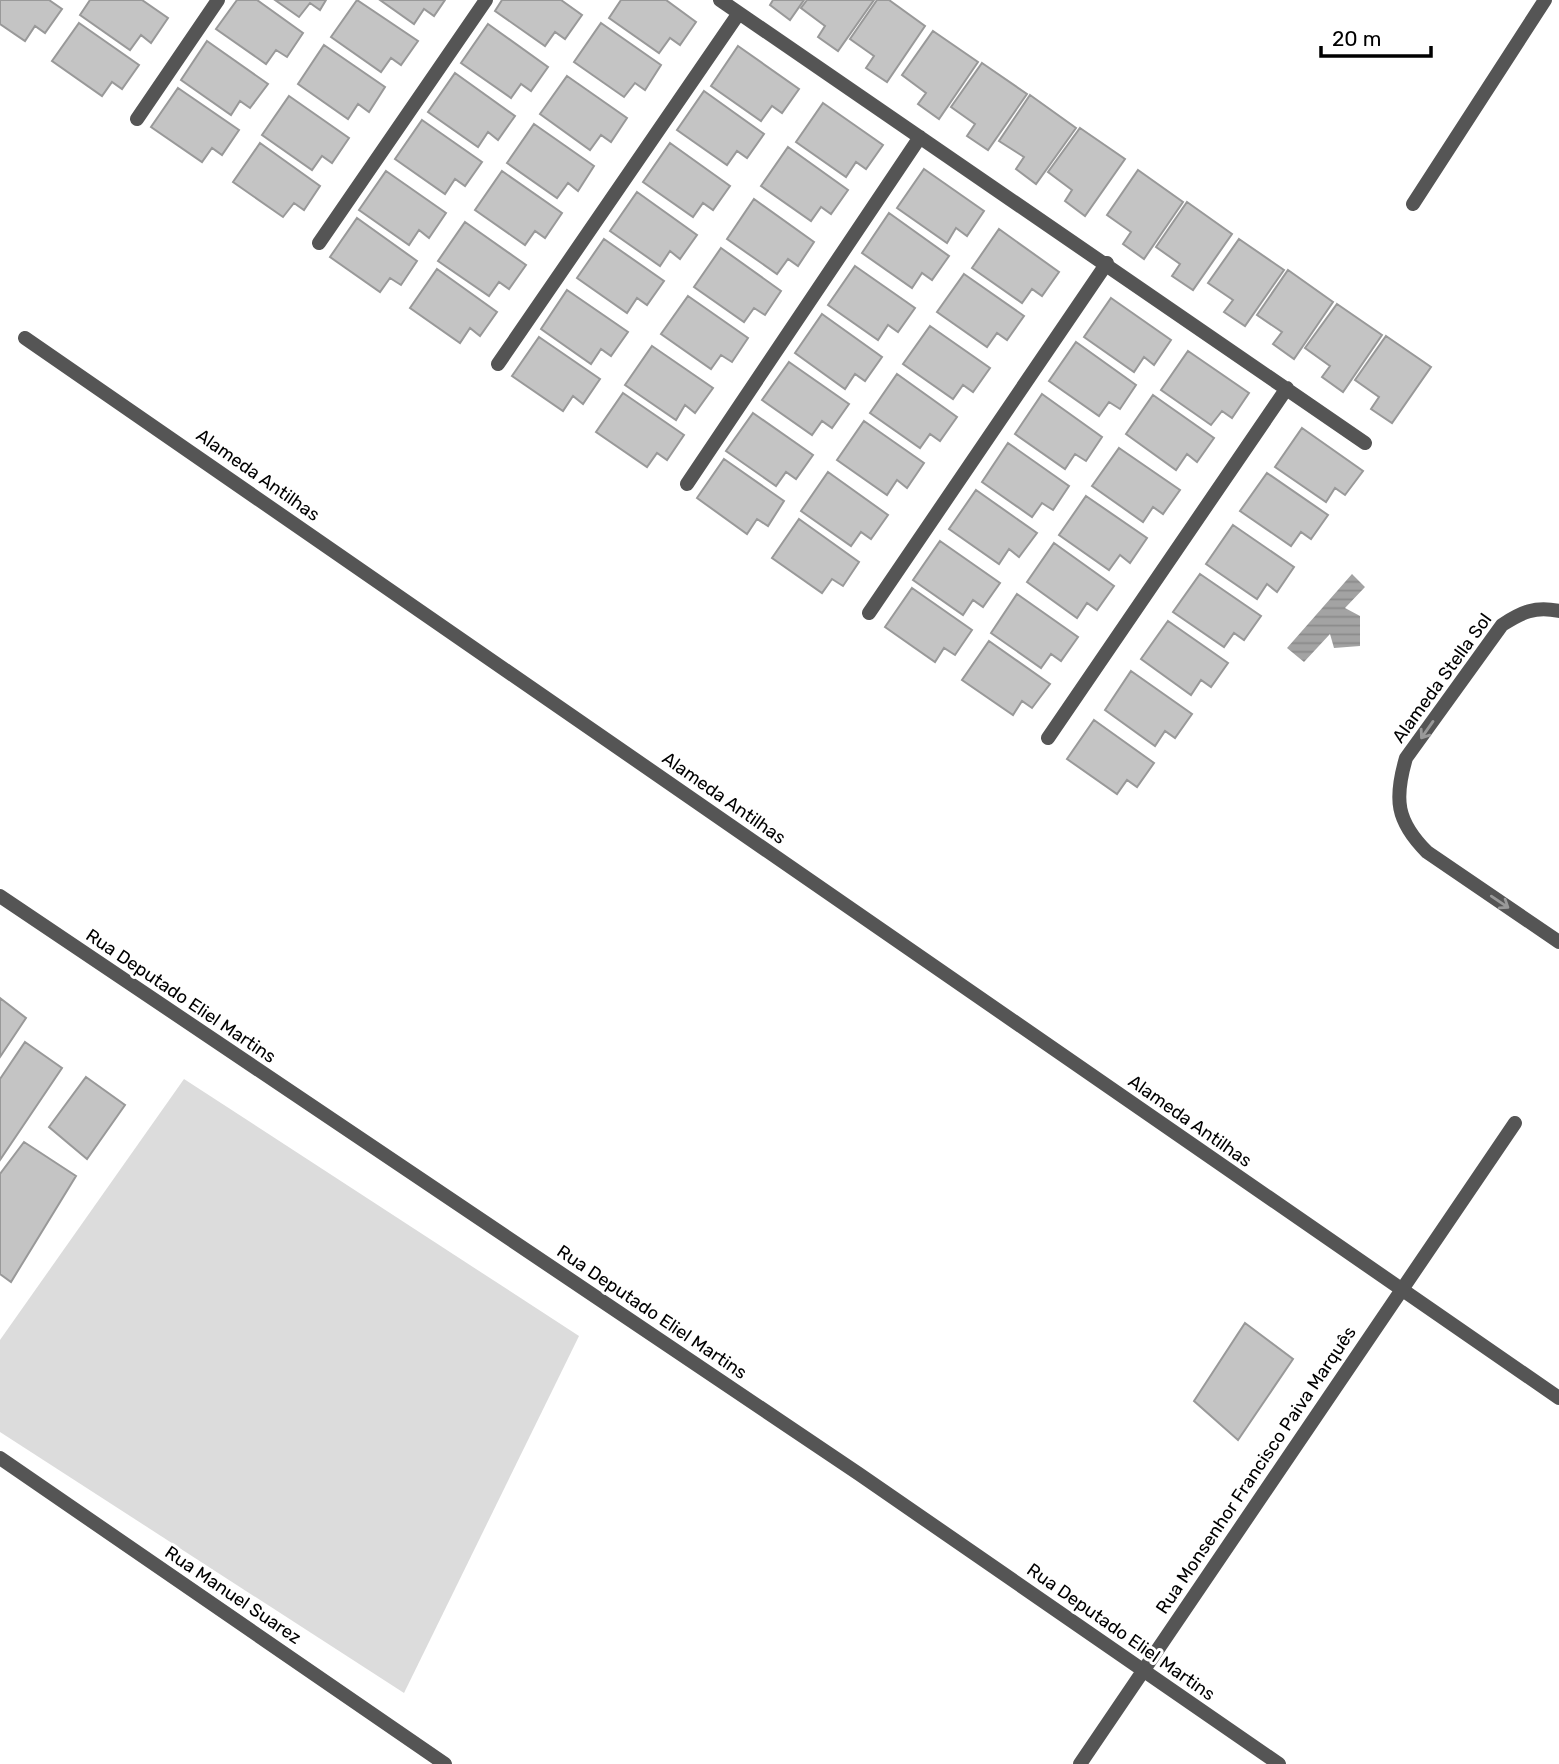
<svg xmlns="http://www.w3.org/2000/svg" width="1559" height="1764" font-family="Rubik,sans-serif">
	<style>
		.green { fill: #dcdcdc }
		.water { fill: url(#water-rules) }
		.building { fill: #c4c4c4; stroke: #999; stroke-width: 2 }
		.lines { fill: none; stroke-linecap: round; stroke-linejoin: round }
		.lane { stroke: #555; stroke-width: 14 }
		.street { stroke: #555; stroke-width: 14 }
		.oneway { stroke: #999 }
		.labels { text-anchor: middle; stroke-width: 6; stroke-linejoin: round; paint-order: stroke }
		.street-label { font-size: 18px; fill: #000; stroke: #fff }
	</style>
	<defs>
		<pattern id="water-rules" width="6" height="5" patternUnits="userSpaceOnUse" patternTransform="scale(1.75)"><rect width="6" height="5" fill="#a3a3a3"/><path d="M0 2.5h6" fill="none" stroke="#8b8b8b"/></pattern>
	</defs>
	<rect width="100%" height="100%" fill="#fff"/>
	<path class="green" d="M 184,1079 L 579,1336 L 404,1693 L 0,1432 L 0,1340 Z"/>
	<path class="water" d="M 1352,574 L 1365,587 L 1345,608 L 1360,616 L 1360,646 L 1334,648 L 1330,634 L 1304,662 L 1287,648 Z"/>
	<path class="building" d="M 0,0 L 49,0 L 62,9 L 45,33 L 35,26 L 25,41 L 0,24 Z
		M 90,0 L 142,0 L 168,18 L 151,43 L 141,35 L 130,50 L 80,15 Z
		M 237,0 L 257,0 L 303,33 L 287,57 L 276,50 L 266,64 L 216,29 Z
		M 275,0 L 326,0 L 320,10 L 310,3 L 299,17 Z
		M 357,0 L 418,41 L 401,65 L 391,58 L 381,72 L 331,37 Z
		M 380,0 L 445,0 L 434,16 L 424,9 L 414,24 Z
		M 502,0 L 561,0 L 582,15 L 565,39 L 555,32 L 545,46 L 495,11 Z
		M 621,0 L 666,0 L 696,22 L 680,45 L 670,38 L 659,53 L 609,18 Z
		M 773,0 L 804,0 L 790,20 L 770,5 Z
		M 807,0 L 874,0 L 838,51 L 818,37 L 825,26 L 801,8 Z
		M 877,0 L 889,0 L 925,26 L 887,82 L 866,68 L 874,56 L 850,39 Z
		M 79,23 L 139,65 L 122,89 L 112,82 L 102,96 L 52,61 Z
		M 601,23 L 661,65 L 645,90 L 635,83 L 624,97 L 574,62 Z
		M 488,24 L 548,67 L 531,91 L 521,84 L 511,98 L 461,63 Z
		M 933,31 L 978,62 L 939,119 L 918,104 L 926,93 L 902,75 Z
		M 207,41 L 268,84 L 250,108 L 240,101 L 231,115 L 181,80 Z
		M 324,45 L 385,87 L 369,112 L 358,104 L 348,119 L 298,84 Z
		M 738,46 L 799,89 L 782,113 L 772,106 L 761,121 L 711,86 Z
		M 982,63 L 1027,94 L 988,150 L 967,136 L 975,124 L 951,107 Z
		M 455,73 L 515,116 L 498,140 L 488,132 L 478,147 L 428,112 Z
		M 567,76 L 627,118 L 611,142 L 601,135 L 590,150 L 540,114 Z
		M 178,88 L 239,130 L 222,155 L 212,148 L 202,162 L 151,127 Z
		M 704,91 L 764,134 L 747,158 L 737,151 L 727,165 L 677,130 Z
		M 1030,95 L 1076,128 L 1036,184 L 1016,169 L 1024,157 L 999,141 Z
		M 289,96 L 349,138 L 332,163 L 322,156 L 312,170 L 262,135 Z
		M 823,103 L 883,145 L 866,169 L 856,162 L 846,177 L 796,142 Z
		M 422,120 L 482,162 L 465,186 L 455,179 L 445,194 L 395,159 Z
		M 534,124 L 594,166 L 578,191 L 568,183 L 557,198 L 507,163 Z
		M 1080,128 L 1125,159 L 1085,216 L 1065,201 L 1072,190 L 1048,172 Z
		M 260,143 L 320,186 L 304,210 L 294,203 L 283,217 L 233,182 Z
		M 670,143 L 730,186 L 713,210 L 703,203 L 693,217 L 643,182 Z
		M 788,147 L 848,190 L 831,214 L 821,207 L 811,221 L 761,186 Z
		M 924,169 L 984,211 L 967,236 L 956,228 L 947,243 L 897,208 Z
		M 1138,170 L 1183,202 L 1144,259 L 1123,244 L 1131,232 L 1107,215 Z
		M 386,171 L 446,213 L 429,238 L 419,230 L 409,245 L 359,210 Z
		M 502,171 L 562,213 L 545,238 L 535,231 L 525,245 L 475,210 Z
		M 637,192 L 697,235 L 680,259 L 670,251 L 660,266 L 610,231 Z
		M 754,199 L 814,242 L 798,266 L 788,259 L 777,274 L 727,239 Z
		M 1187,202 L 1232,234 L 1193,290 L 1172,276 L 1180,264 L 1156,247 Z
		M 889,213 L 949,256 L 932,280 L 922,273 L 912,288 L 862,253 Z
		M 357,218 L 417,261 L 401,285 L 390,278 L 380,292 L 330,257 Z
		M 465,222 L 526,265 L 509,289 L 499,282 L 489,296 L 438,261 Z
		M 999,229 L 1059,272 L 1042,296 L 1032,289 L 1022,303 L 972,268 Z
		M 604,239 L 664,281 L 647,305 L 637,298 L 627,313 L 577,278 Z
		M 1239,239 L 1284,270 L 1245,326 L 1224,312 L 1233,300 L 1208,283 Z
		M 721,248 L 781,291 L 765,315 L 754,308 L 744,322 L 694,287 Z
		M 855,266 L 915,308 L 898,332 L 888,325 L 878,340 L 828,305 Z
		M 437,269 L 497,312 L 480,336 L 470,328 L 460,343 L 410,308 Z
		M 1288,270 L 1333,302 L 1294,359 L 1273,344 L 1282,332 L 1257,315 Z
		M 964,274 L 1024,316 L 1007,340 L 997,333 L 987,347 L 937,312 Z
		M 567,290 L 628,332 L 611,356 L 601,349 L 591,364 L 541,329 Z
		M 688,296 L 748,338 L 732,362 L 721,355 L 711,369 L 661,334 Z
		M 1111,298 L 1171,340 L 1154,365 L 1144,357 L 1134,372 L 1084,337 Z
		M 1337,304 L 1382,335 L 1343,392 L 1322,377 L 1330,366 L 1305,348 Z
		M 822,314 L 882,357 L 865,381 L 855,374 L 845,389 L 795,353 Z
		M 930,326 L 990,368 L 973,392 L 963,385 L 953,399 L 903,364 Z
		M 1386,336 L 1431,367 L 1392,423 L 1371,409 L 1379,397 L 1355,380 Z
		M 539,337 L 600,379 L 583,404 L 573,396 L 563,411 L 512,376 Z
		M 1076,342 L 1136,385 L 1120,409 L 1109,402 L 1099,416 L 1049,381 Z
		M 652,346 L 713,388 L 695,413 L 685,405 L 676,420 L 625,385 Z
		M 1188,351 L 1249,393 L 1232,418 L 1222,411 L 1211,425 L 1161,390 Z
		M 789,362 L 849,404 L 832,428 L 822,421 L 812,435 L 762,400 Z
		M 897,374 L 957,417 L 940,441 L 930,434 L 920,448 L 870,413 Z
		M 623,393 L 684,435 L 667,460 L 657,453 L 647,467 L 596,432 Z
		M 1042,394 L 1102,437 L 1086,461 L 1075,454 L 1065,469 L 1015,434 Z
		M 1153,395 L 1214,438 L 1197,462 L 1187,454 L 1176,470 L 1126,434 Z
		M 753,413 L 813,455 L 796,479 L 786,472 L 776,486 L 726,451 Z
		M 864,421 L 924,463 L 907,488 L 897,480 L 887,495 L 837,460 Z
		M 1302,428 L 1363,471 L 1345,495 L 1335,488 L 1326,502 L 1275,467 Z
		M 1008,443 L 1069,486 L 1053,510 L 1042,503 L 1032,517 L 982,482 Z
		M 1119,448 L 1180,490 L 1163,514 L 1153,507 L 1143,522 L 1092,486 Z
		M 724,459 L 784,501 L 768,526 L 757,519 L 747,534 L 697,498 Z
		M 828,472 L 888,515 L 871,539 L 861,532 L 851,546 L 801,511 Z
		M 1267,473 L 1328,515 L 1311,539 L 1301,532 L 1291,546 L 1240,511 Z
		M 976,490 L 1037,533 L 1019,557 L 1009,549 L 999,564 L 949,529 Z
		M 1086,496 L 1147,538 L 1130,563 L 1120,555 L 1109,570 L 1059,535 Z
		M 799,519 L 859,562 L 843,586 L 832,579 L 822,593 L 772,558 Z
		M 1233,525 L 1294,567 L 1277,592 L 1267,584 L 1257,599 L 1206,564 Z
		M 940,541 L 1000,583 L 983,607 L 973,600 L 963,615 L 913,580 Z
		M 1054,543 L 1114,586 L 1097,610 L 1087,603 L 1077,618 L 1027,582 Z
		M 1200,574 L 1261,616 L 1244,640 L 1234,633 L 1224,647 L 1173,612 Z
		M 912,588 L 972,630 L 955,655 L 944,648 L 935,662 L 885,627 Z
		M 1017,594 L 1078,637 L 1061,661 L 1051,654 L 1041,668 L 991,633 Z
		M 1168,621 L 1228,663 L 1211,687 L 1201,680 L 1191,695 L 1141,659 Z
		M 989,641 L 1050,684 L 1032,708 L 1022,701 L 1013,715 L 962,680 Z
		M 1131,671 L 1192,714 L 1175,738 L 1165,731 L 1155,746 L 1105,710 Z
		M 1094,720 L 1154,763 L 1137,787 L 1127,780 L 1117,794 L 1067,759 Z
		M 0,998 L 26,1018 L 0,1057 Z
		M 25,1042 L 62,1068 L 0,1160 L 0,1079 Z
		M 86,1077 L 125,1105 L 87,1159 L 49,1127 Z
		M 24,1142 L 76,1176 L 11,1282 L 0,1274 L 0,1174 Z
		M 1245,1323 L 1293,1359 L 1238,1440 L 1194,1401 Z"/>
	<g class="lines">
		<path class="lane" d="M 1413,204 L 1545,0"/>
		<path class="street" d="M 720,0 L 1365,443
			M 137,119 L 218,0
			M 319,243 L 486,0
			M 25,338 L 1559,1398
			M 498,364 L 739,13
			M 687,484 L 920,137
			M 1559,611 C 1535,606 1522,612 1502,625 L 1406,758 C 1394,799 1396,821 1427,852 L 1559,942
			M 869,613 L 1107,263
			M 1048,738 L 1287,388
			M 0,896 L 859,1474 L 1279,1764
			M 0,1458 L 445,1764
			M 1080,1764 L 1515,1123"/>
	</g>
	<defs><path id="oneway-shaft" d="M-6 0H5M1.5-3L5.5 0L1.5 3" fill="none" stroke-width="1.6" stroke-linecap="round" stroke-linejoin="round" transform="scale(1.75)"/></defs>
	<g class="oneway">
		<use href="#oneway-shaft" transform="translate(1427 730) rotate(125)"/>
		<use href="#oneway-shaft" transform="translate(1500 902) rotate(34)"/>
	</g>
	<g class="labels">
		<g class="street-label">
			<text transform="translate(258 475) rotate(35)" y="6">Alameda Antilhas</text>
			<text transform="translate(1442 678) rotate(-54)" y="6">Alameda Stella Sol</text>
			<text transform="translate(724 798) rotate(35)" y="6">Alameda Antilhas</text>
			<text transform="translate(181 996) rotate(34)" y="6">Rua Deputado Eliel Martins</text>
			<text transform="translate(1190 1121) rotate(35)" y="6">Alameda Antilhas</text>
			<text transform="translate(652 1312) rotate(34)" y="6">Rua Deputado Eliel Martins</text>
			<text transform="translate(1256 1470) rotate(-56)" y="6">Rua Monsenhor Francisco Paiva Marquês</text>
			<text transform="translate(233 1595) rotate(34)" y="6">Rua Manuel Suarez</text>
			<text transform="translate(1121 1632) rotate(35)" y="6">Rua Deputado Eliel Martins</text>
		</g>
	</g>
	<path d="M1321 46v10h110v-10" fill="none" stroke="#000000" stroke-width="3.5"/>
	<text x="1332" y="46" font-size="21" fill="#000000" stroke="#ffffff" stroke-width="5" paint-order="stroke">20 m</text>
</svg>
